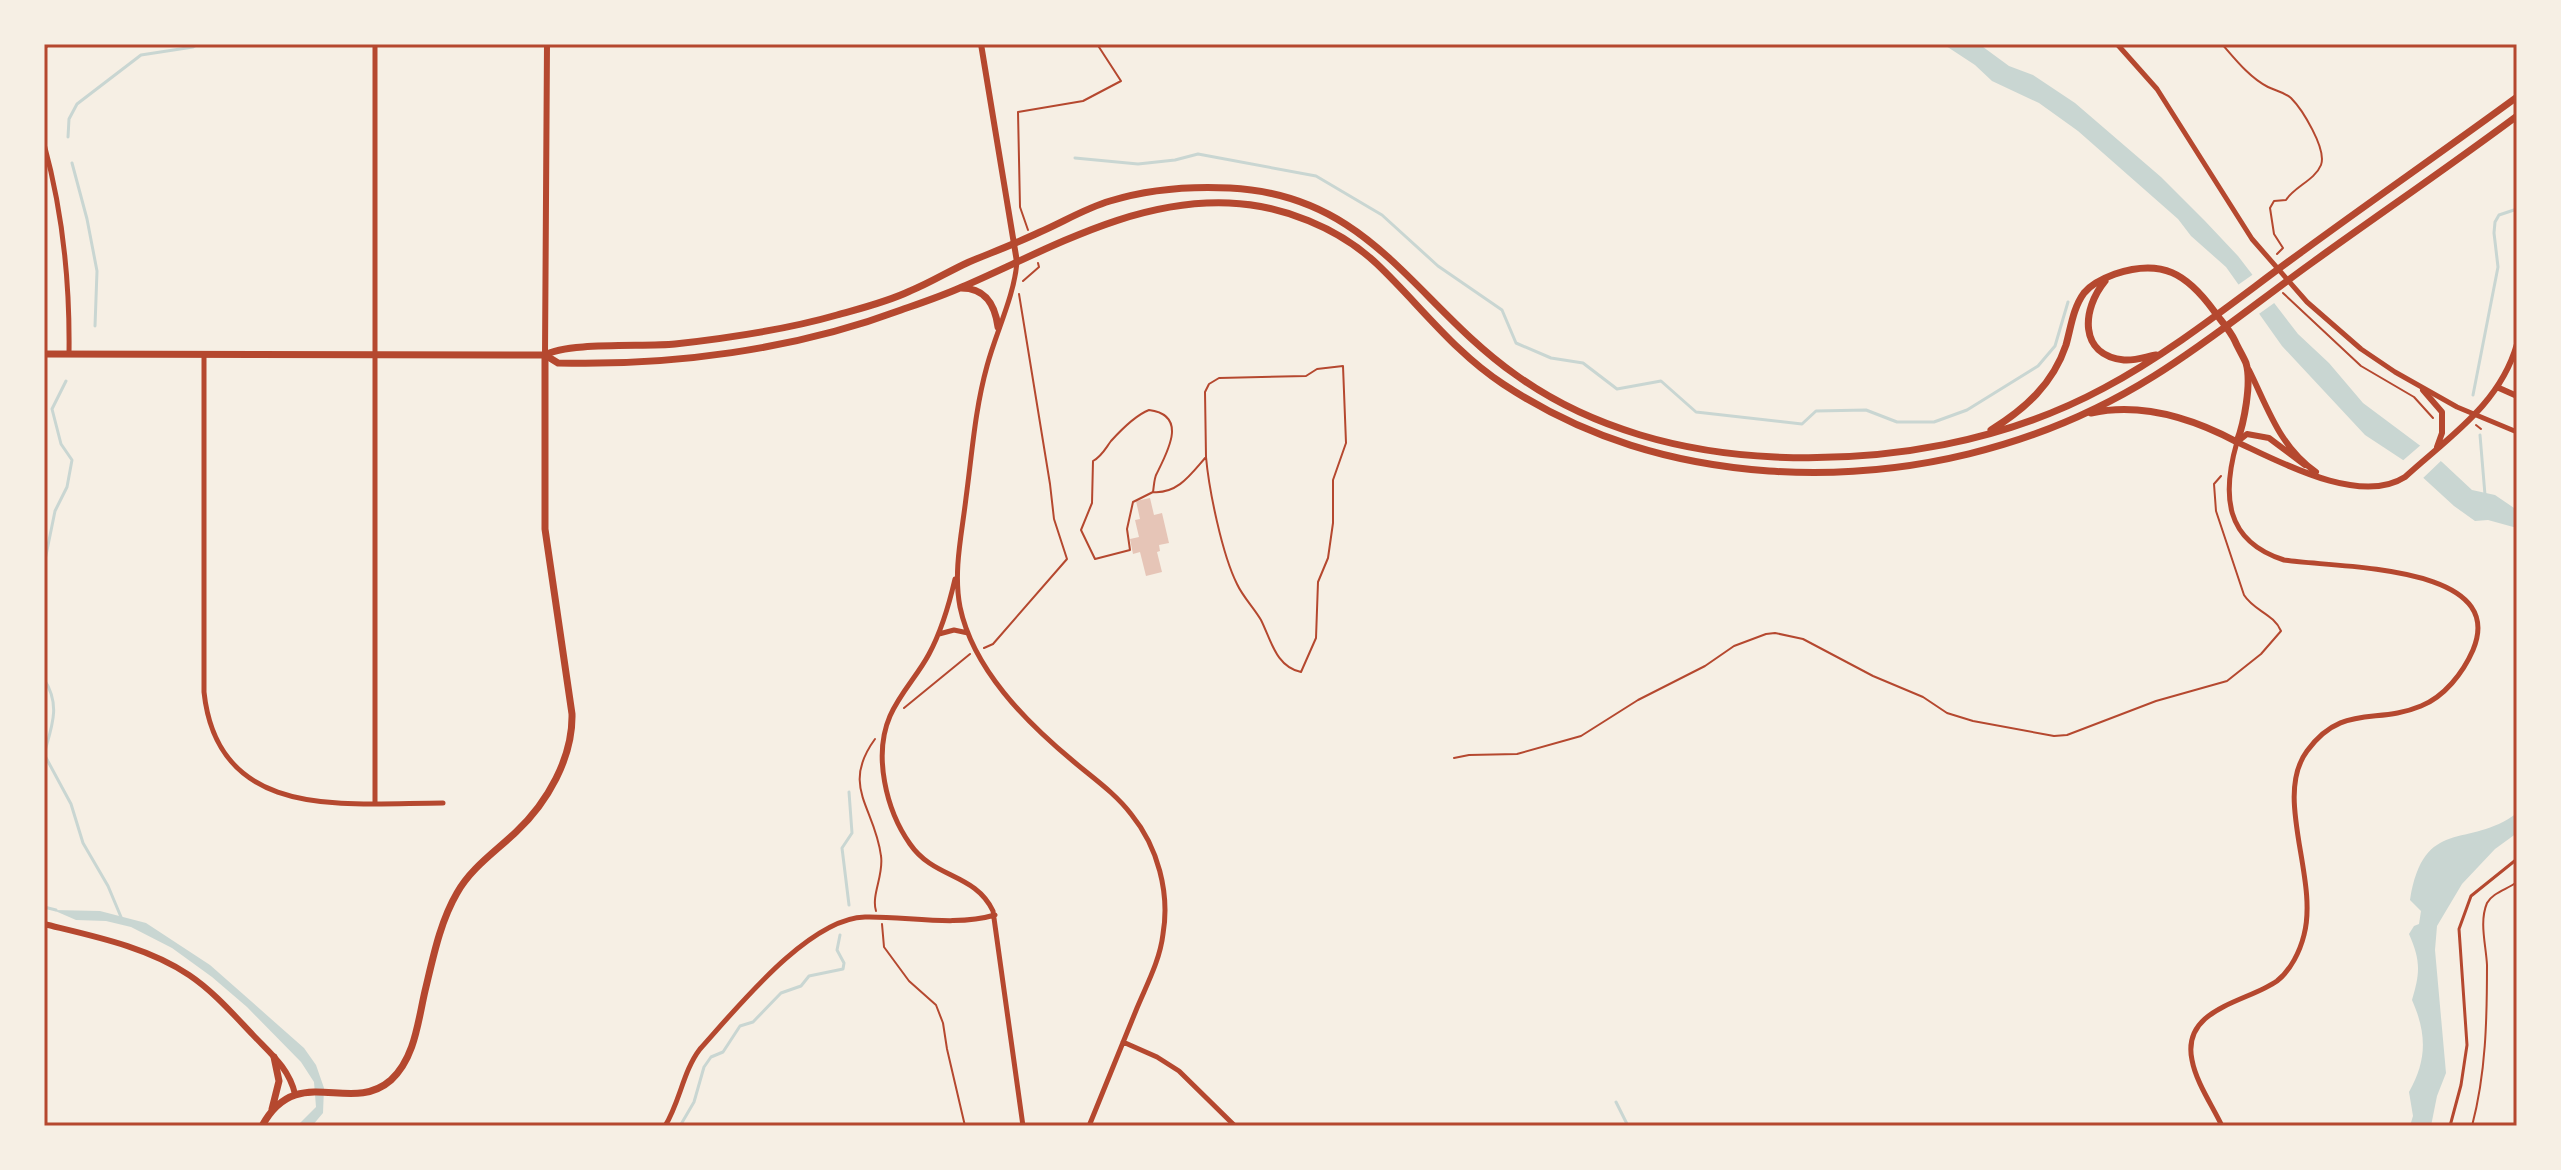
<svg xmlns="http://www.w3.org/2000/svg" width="2561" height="1170" font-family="Raleway,sans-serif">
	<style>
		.water { fill: #c9d6d2 }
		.pier { fill: #f6efe4 }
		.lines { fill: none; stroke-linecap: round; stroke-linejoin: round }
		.stream { stroke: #c9d6d2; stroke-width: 3 }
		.building { fill: #e6c5b7 }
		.path { stroke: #b5482f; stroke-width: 2 }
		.pedestrian { stroke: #b5482f; stroke-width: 3 }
		.minor { stroke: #b5482f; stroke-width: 5 }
		.tertiary { stroke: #b5482f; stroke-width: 6 }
		.secondary { stroke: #b5482f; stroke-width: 7 }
		.primary { stroke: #b5482f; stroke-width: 7 }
		.neatline { fill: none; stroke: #b5482f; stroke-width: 3 }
	</style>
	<rect width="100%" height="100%" fill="#f6efe4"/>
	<path class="water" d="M 1943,44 L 1979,44 L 2009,66 L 2033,75 L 2075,103 L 2161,177 L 2205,221 L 2238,256 L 2298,334 L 2329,363 L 2363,403 L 2442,462 L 2472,490 L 2495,495 L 2517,510 L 2517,528 L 2488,520 L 2475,521 L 2454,506 L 2406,462 L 2365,435 L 2282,346 L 2226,267 L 2191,236 L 2178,219 L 2078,131 L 2039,103 L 1992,81 L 1975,65 Z
		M 2517,813 L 2517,833 L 2495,849 L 2462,884 L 2437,926 L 2435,950 L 2446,1073 L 2437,1096 L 2431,1126 L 2410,1126 L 2413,1116 L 2409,1092 C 2427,1060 2427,1034 2412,1000 C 2420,973 2421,961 2409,934 L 2414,926 L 2419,924 L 2421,911 L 2410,900 C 2424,815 2468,850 2517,813 Z
		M 53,910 L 100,911 L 146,923 L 210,965 L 304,1048 L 316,1065 L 324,1088 L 323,1113 L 312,1126 L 297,1126 L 316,1107 L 314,1082 L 301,1062 L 247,1007 L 212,977 L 172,948 L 131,927 L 106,921 L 76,920 Z"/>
	<path class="pier" d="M 2255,273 L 2277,301 L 2256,316 L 2235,287 Z
		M 2422,444 L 2444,458 L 2421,480 L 2400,463 Z"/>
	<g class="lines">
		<path class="stream" d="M 235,44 L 237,44
			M 68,137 L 69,119 L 77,104 L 141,55 L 193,47 L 198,44
			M 1075,158 L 1138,164 L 1175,160 L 1198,154 L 1316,176 L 1382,215 L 1438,266 L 1502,310 L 1516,343 L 1551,358 L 1583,363 L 1617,389 L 1661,381 L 1696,412 L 1802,424 L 1816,411 L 1866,410 L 1897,422 L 1934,422 L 1967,410 L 2038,366 L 2055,346 L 2068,302
			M 72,163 L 87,219 L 97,271 L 95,326
			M 2473,395 L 2498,267 L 2494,233 L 2495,222 L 2499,215 L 2517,209
			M 2480,435 L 2485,495
			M 44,565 L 55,511 L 67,487 L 72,460 L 61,444 L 52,409 L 66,381
			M 44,679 C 61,705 52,726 44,754 L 71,804 L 83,843 L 108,886 L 121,917
			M 849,792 L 852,833 L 842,848 L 849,905
			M 44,907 L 56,910
			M 1616,1102 L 1628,1126
			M 680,1126 L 694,1102 L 704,1067 L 711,1057 L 723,1052 L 740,1026 L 753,1022 L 781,993 L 801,986 L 809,976 L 843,969 L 844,963 L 837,950 L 840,935"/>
	</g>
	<path class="building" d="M 1150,498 L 1154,515 L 1162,513 L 1169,543 L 1159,545 L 1160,551 L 1157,552 L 1162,572 L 1146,576 L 1140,552 L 1133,554 L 1130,539 L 1139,537 L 1135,520 L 1140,519 L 1136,501 Z"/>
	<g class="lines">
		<path class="path" d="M 2222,44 C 2235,59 2250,78 2268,87 C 2276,91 2284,92 2291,98 C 2302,109 2327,149 2321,165 C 2315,180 2294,187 2286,200 L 2274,201 L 2270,208 L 2274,234 L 2283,248 L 2277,254
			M 1028,230 L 1020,207 L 1018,112 L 1083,101 L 1121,81 L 1097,44
			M 1023,281 L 1039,267 L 1038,263
			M 2283,293 L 2361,366 L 2414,397 L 2433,418
			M 1149,410 C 1188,415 1168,451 1157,473 C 1154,478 1154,486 1153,492 L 1133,502 L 1127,529 L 1130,550 L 1095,559 L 1081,530 L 1092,503 L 1093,461 C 1102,456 1105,449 1111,441 C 1121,430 1136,415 1149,410 Z
			M 2476,425 L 2481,429
			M 1153,492 C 1178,494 1191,474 1206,457 L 1205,392 L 1209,384 L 1219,378 L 1306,376 L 1317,369 L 1343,366 L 1346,443 L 1333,480 L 1333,523 L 1328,558 L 1318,582 L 1316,638 L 1301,672 C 1276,667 1271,640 1261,620 C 1254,608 1243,597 1237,584 C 1222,554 1209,490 1206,457
			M 984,648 L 993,644 L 1067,559 L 1054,519 L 1050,484 L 1019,294
			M 904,708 L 970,654
			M 875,739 C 840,787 875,807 881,856 C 884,875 871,895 876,911
			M 1454,758 L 1469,755 L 1517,754 L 1581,736 L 1638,700 L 1705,666 L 1734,646 L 1766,634 L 1775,633 L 1803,639 L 1873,676 L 1923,697 L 1947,713 L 1973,721 L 2054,736 L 2067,735 L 2156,701 L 2227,681 L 2261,654 L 2281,631 C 2274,614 2254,611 2244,595 L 2216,511 L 2214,484 L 2221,476
			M 882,924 L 884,947 L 909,981 L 936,1005 L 943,1023 L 947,1049 L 965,1126
			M 2472,1126 C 2486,1073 2487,1019 2487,965 C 2486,945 2479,922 2487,903 C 2492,893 2508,889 2517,882"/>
		<path class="pedestrian" d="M 2450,1126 L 2461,1085 L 2467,1045 L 2459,929 L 2471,896 L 2517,859"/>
		<path class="minor" d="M 2117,44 L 2157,89 L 2252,239 L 2307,302 L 2361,349 L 2395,372 L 2457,407 L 2517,432
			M 44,47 L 48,44
			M 44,144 C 63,213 70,283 69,354
			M 1017,262 C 1014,297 996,332 987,366 C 975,409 972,454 966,498 C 962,533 953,571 960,607 C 973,669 1026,722 1073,761 C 1093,778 1115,793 1131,814 C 1158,847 1170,893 1163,934 C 1160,960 1147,984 1137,1008 C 1121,1047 1105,1087 1089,1126
			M 204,355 L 204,692 C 218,823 348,803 443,803
			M 955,579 C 949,605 942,630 929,654 C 918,675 900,693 890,716 C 873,755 886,810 910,844 C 934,879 975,873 993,911 L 1023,1126
			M 939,634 L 954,630 L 968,633
			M 375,803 L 375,44
			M 1123,1042 L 1157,1057 L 1179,1071 L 1235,1126
			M 665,1126 C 680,1102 683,1071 700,1049 C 737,1008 809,918 865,917 C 907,916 954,927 995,915
			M 2222,1126 C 2212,1105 2196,1082 2192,1060 C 2181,1008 2248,1002 2277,981 C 2291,970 2300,951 2304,935 C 2319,878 2273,797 2307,751 C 2342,703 2376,725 2421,706 C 2444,697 2463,673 2473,650 C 2510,562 2329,568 2284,560 C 2224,541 2222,494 2237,442"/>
		<path class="tertiary" d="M 981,44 L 1017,262
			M 545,355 L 547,44
			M 2249,370 C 2268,408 2279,446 2316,472
			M 2499,388 L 2517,396
			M 2423,390 L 2442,412 L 2442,433 L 2437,447
			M 2305,465 L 2269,438 L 2247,434 L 2237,442 C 2280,462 2360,506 2405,477 C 2450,436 2500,404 2517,344
			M 44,924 C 93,936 148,947 189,975 C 213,991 233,1014 253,1035 C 270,1053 289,1068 295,1094"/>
		<path class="secondary" d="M 272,1109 L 279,1081 L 274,1057
			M 262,1126 C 297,1061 350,1116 391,1080 C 415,1058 418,1021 425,991 C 433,958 440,922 457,893 C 471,868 495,852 516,832 C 547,803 573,758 572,714 L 545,529 L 545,355"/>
		<path class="primary" d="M 2105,281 C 2082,309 2078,355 2124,360 C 2135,361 2145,357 2156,355
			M 961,288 C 986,288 995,305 998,327
			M 44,354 L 545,355 C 567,342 644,347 675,344 C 729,338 785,330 837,315 C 862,308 887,302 910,291 C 930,283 949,271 969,262 C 993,252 1017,243 1040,232 C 1063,222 1086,208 1110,201 C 1149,189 1189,186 1230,188 C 1372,195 1414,303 1516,375 C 1591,429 1684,453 1775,457 C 1887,462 2004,442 2104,388 C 2175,350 2238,298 2303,251 C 2374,199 2446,149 2517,97
			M 545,355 L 558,363 C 671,366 794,350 901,310 C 921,303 942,296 962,287 C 1048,250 1132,199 1229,203 C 1282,205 1339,228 1377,264 C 1419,304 1454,352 1503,384 C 1585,438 1672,464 1769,471 C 1904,480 2039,448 2154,376 C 2209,342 2260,300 2313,262 C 2381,213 2450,166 2517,116
			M 1991,430 C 2025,409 2053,384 2066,345 C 2071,327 2073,308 2084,293 C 2092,283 2104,278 2115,274 C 2162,258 2187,274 2214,311 C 2221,321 2230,330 2235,341 C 2238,348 2243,356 2246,363 C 2252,383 2244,423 2237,442 C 2192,418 2142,402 2091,413"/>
	</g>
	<rect width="2561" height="1170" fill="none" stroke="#f6efe4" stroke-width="92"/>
	<rect x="46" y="46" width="2469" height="1078" class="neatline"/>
</svg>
